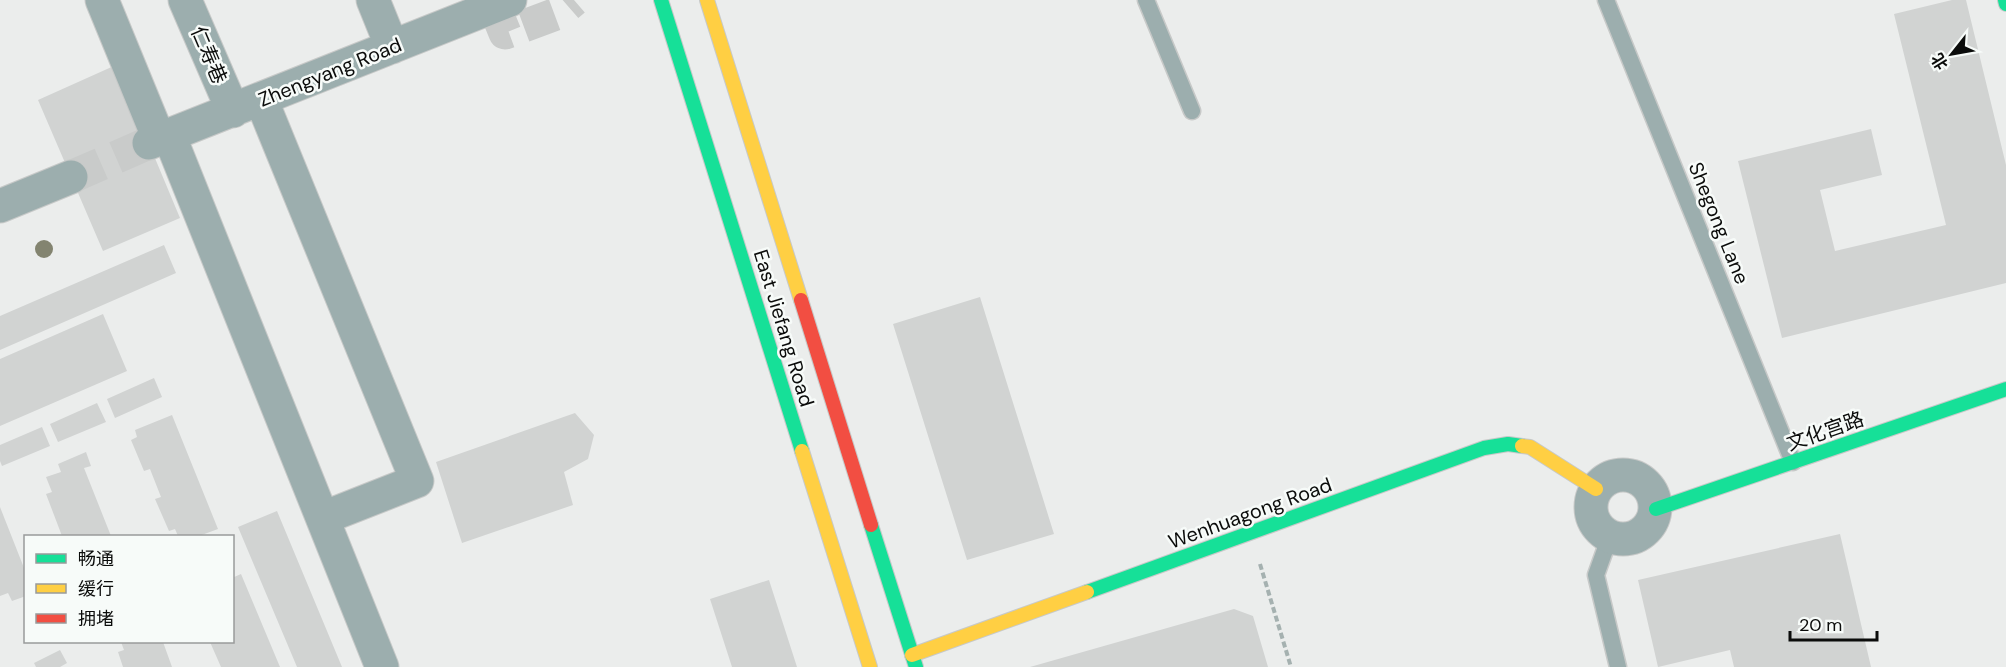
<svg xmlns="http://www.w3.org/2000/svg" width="2006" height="667" font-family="'DM Sans','Noto Sans SC',sans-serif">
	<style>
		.building { fill: #d1d3d2 }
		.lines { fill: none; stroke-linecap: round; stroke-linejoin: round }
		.street-tunnel { stroke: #c9cbca; stroke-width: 33; stroke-dasharray: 33 16; stroke-linecap: butt }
		.lane-casing { stroke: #c7c9c8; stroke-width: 19 }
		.street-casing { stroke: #c7c9c8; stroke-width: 35 }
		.fast-casing { stroke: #c7c9c8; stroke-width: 16 }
		.slow-casing { stroke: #c7c9c8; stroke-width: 16 }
		.jam-casing { stroke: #c7c9c8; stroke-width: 16 }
		.path { stroke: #a5b1b0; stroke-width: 4; stroke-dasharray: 6 3; stroke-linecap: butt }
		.lane { stroke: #9caeae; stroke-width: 16 }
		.street { stroke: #9caeae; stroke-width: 33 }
		.fast { stroke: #16e098; stroke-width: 14 }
		.slow { stroke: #ffcf43; stroke-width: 14 }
		.jam { stroke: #f24e42; stroke-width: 14 }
		.tree { fill: #838470 }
		.labels { text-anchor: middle; stroke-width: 5; stroke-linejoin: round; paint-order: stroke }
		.street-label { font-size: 20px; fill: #0b0c0b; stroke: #f7fbf9 }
	</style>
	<rect width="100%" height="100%" fill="#ebedec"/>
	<path class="building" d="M 1952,0 L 1966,0 L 2006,165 L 2006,283 L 1782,338 L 1738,161 L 1871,129 L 1882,175 L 1820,190 L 1835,251 L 1946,225 L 1894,14 Z
		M 116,65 L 180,218 L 103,251 L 38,100 Z
		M 164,245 L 176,273 L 0,350 L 0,316 Z
		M 980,297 L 1054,534 L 967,560 L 893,324 Z
		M 103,314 L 127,371 L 0,426 L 0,359 Z
		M 154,378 L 162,397 L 115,418 L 107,399 Z
		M 97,403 L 106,422 L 58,442 L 50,424 Z
		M 575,413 L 594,435 L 588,459 L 564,472 L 573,505 L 462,543 L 436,462 Z
		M 172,415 L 218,529 L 199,536 L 178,536 L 175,529 L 169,531 L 155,499 L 161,497 L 150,469 L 144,471 L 131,440 L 137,437 L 135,430 Z
		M 42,427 L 50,446 L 2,466 L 0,461 L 0,445 Z
		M 86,452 L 91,466 L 84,468 L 111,536 L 62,536 L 46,494 L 52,492 L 46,477 L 61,472 L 58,464 Z
		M 0,507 L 26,573 L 26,596 L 12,601 L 8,593 L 0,596 Z
		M 277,511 L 342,667 L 297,667 L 238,527 Z
		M 1840,534 L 1871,667 L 1734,667 L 1730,650 L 1658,667 L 1638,580 Z
		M 241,574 L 280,667 L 221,667 L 210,642 L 232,642 L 232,578 Z
		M 769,580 L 797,667 L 732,667 L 710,599 Z
		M 1234,609 L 1253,616 L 1268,667 L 1030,667 Z
		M 121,642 L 163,642 L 172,667 L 123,667 L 118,652 L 124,650 Z
		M 60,650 L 67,663 L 60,667 L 36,667 L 34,663 Z"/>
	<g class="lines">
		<path class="street-tunnel" d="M 494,6 L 505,33 L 559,13 L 574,0
			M 71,177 L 149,143"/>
		<g class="lane-casing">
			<path id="lane" d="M 1146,0 L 1192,111
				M 1606,0 L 1793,462
				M 1610,536 L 1596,575 L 1618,667"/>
		</g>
		<g class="street-casing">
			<path id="street" d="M 102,0 L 159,139
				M 185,0 L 233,111
				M 373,0 L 392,47
				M 261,99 L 417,481 L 323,518
				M 169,135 L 382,667
				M 149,143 L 510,0
				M 0,206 L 71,177
				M1591 507a32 32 0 1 1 64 0a32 32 0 1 1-64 0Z"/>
		</g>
		<g class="fast-casing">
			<path id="fast" d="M 661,0 L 802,451
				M 2005,0 L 2006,4
				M 1656,509 L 2006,389
				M 871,525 L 916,667
				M 1087,592 L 1484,448 L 1508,444 L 1522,446"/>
		</g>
		<g class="slow-casing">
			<path id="slow" d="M 707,0 L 801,300
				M 1522,446 L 1530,447 L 1596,489
				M 802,451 L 870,667
				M 912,655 L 1087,592"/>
		</g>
		<g class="jam-casing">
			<path id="jam" d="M 801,300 L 871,525"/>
		</g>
		<path class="path" d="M 1260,564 L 1291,667"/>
		<use href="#lane" class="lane"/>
		<use href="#street" class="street"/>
		<use href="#fast" class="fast"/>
		<use href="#slow" class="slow"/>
		<use href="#jam" class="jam"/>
	</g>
	<circle class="tree" cx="44" cy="249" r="9"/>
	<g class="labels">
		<g class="street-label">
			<text transform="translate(209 55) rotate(67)" y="7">仁寿巷</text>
			<text transform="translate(330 72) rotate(-22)" y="7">Zhengyang Road</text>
			<text transform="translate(1719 223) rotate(68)" y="7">Shegong Lane</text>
			<text transform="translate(784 328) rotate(73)" y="7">East Jiefang Road</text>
			<text transform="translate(1825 431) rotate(-19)" y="7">文化宫路</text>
			<text transform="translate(1250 513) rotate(-20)" y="7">Wenhuagong Road</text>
		</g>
	</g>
	<rect x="24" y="535" width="210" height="108" fill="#f7fbf9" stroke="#999b9a" stroke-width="1.5"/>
	<rect x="36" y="554" width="30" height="9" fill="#16e098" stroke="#999b9a" stroke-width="1.5"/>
	<text x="78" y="565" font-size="18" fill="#0b0c0b">畅通</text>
	<rect x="36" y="584" width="30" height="9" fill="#ffcf43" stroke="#999b9a" stroke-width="1.5"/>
	<text x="78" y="595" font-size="18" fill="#0b0c0b">缓行</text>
	<rect x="36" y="614" width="30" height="9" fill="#f24e42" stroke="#999b9a" stroke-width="1.5"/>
	<text x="78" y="625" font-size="18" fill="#0b0c0b">拥堵</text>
	<g transform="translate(1952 54) rotate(239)" stroke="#f7fbf9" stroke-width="4.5" paint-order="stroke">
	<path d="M0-4.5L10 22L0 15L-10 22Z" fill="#0b0c0b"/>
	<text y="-9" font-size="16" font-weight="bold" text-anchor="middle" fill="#0b0c0b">北</text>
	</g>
	<path d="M1790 631v9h87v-9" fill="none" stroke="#0b0c0b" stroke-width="3"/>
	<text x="1799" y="631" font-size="18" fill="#0b0c0b" stroke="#f7fbf9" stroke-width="4.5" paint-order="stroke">20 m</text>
</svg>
